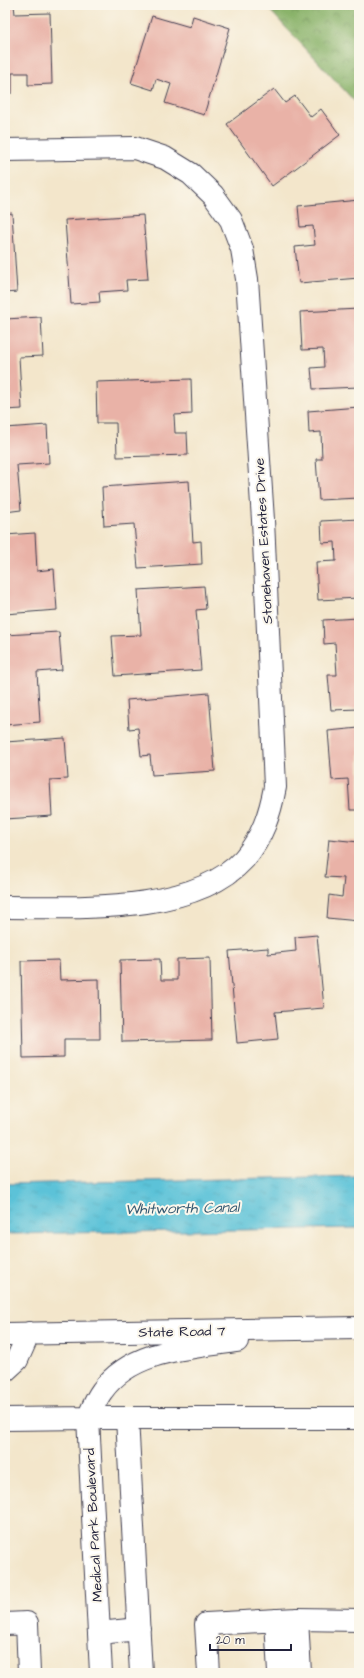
<svg xmlns="http://www.w3.org/2000/svg" width="364" height="1678" font-family="'Architects Daughter',sans-serif">
	<style>
		.forest { fill: url(#forest-crowns); stroke: #566a52 }
		.water { fill: url(#water-ripples); stroke: #3e728a }
		.building { fill: #e9b2a7 }
		.lines { fill: none; stroke-linecap: round; stroke-linejoin: round }
		.minor-casing { stroke: #413f51; stroke-width: 24 }
		.major-casing { stroke: #413f51; stroke-width: 24 }
		.minor { stroke: #fff; stroke-width: 22 }
		.major { stroke: #fff; stroke-width: 22 }
		.labels { text-anchor: middle; stroke-width: 4; stroke-linejoin: round; paint-order: stroke }
		.street-label { font-size: 14px; fill: #22223b; stroke: #fbf7ec }
		.water-label { font-size: 15px; font-style: italic; fill: #365a72; stroke: #fbf7ec }
	</style>
	<defs>
		<pattern id="forest-crowns" width="20" height="18" patternUnits="userSpaceOnUse"><rect width="20" height="18" fill="#8ab36a"/><path d="M2 6a3 3 0 1 1 6 0M12 15a3 3 0 1 1 6 0" fill="none" stroke="#709158"/></pattern>
		<pattern id="water-ripples" width="26" height="14" patternUnits="userSpaceOnUse"><rect width="26" height="14" fill="#5bc2d8"/><path d="M2 4q2-2 4 0t4 0M15 11q2-2 4 0t4 0" fill="none" stroke="#4fa6ba"/></pattern>
	</defs>
	<rect width="100%" height="100%" fill="#fbf7ec"/>
	<filter id="ink" filterUnits="userSpaceOnUse"><feTurbulence type="fractalNoise" baseFrequency=".025" numOctaves="2"/><feDisplacementMap in="SourceGraphic" scale="8" xChannelSelector="R" yChannelSelector="G"/><feConvolveMatrix kernelMatrix="1 2 1 2 8 2 1 2 1" color-interpolation-filters="sRGB"/></filter>
	<filter id="wash" filterUnits="userSpaceOnUse"><feTurbulence type="fractalNoise" baseFrequency=".012" numOctaves="4" result="noise"/><feDisplacementMap in="SourceGraphic" scale="16" xChannelSelector="R" yChannelSelector="G"/><feGaussianBlur stdDeviation="0.9" result="paint"/><feColorMatrix in="noise" values="0 0 0 0 0 0 0 0 0 0 0 0 0 0 0 0 0 1.4 0 .05"/><feComposite in="paint" operator="in"/></filter>
	<g filter="url(#wash)">
		<rect width="100%" height="100%" fill="#f3e6cb"/>
		<path class="forest" d="M 265,5 L 359,5 L 359,106 Z"/>
		<path class="water" d="M 359,1176 L 359,1228 L 5,1234 L 5,1184 Z"/>
		<g id="blocks">
			<path class="building" d="M 5,5 L 14,5 L 15,14 L 50,13 L 52,84 L 28,85 L 28,73 L 12,73 L 12,93 L 5,93 Z
				M 152,16 L 190,27 L 193,16 L 230,28 L 204,115 L 165,103 L 171,84 L 156,79 L 153,90 L 131,83 Z
				M 274,89 L 285,103 L 295,96 L 311,117 L 321,109 L 340,135 L 272,186 L 227,124 Z
				M 359,200 L 359,278 L 299,283 L 295,247 L 315,245 L 313,226 L 300,227 L 298,206 Z
				M 12,213 L 17,292 L 5,293 L 5,214 Z
				M 143,215 L 148,279 L 126,280 L 127,290 L 99,292 L 100,302 L 71,304 L 65,220 Z
				M 359,309 L 359,387 L 313,389 L 311,368 L 324,367 L 323,349 L 302,350 L 300,312 Z
				M 41,317 L 43,356 L 19,357 L 22,409 L 5,410 L 5,319 Z
				M 191,379 L 192,414 L 174,415 L 175,433 L 187,433 L 188,455 L 117,457 L 116,423 L 97,423 L 96,382 Z
				M 359,407 L 359,498 L 319,500 L 316,459 L 322,459 L 321,432 L 309,433 L 308,411 Z
				M 47,425 L 49,463 L 17,465 L 21,510 L 5,512 L 5,428 Z
				M 189,481 L 193,542 L 201,541 L 202,564 L 138,568 L 134,524 L 104,526 L 102,487 Z
				M 359,519 L 359,598 L 318,600 L 316,562 L 336,561 L 335,542 L 322,543 L 321,521 Z
				M 35,533 L 37,571 L 54,569 L 57,610 L 5,614 L 5,535 Z
				M 204,586 L 206,609 L 196,610 L 201,670 L 115,676 L 112,636 L 141,635 L 138,590 Z
				M 359,618 L 359,709 L 331,710 L 328,675 L 337,675 L 335,643 L 324,644 L 323,620 Z
				M 59,632 L 62,670 L 37,672 L 40,722 L 5,725 L 5,635 Z
				M 209,693 L 215,771 L 152,775 L 150,755 L 141,756 L 138,728 L 129,729 L 127,700 Z
				M 359,728 L 359,810 L 350,810 L 348,779 L 332,780 L 328,731 Z
				M 65,738 L 68,779 L 50,780 L 52,816 L 5,819 L 5,742 Z
				M 329,839 L 359,842 L 359,921 L 327,918 L 329,895 L 342,897 L 344,878 L 325,877 Z
				M 317,935 L 324,1008 L 275,1012 L 278,1039 L 237,1043 L 229,951 L 268,948 L 268,954 L 296,951 L 295,937 Z
				M 210,958 L 212,1040 L 122,1042 L 120,960 L 160,959 L 161,980 L 177,980 L 177,959 Z
				M 59,960 L 60,980 L 99,979 L 100,1039 L 64,1039 L 64,1057 L 23,1058 L 21,961 Z"/>
		</g>
	</g>
	<g filter="url(#ink)">
		<use href="#blocks" fill-opacity="0" stroke="#413f51" stroke-width="1"/>
		<g class="lines">
			<g class="minor-casing">
				<path id="minor" d="M 5,150 L 135,148 L 165,158 L 191,174 L 213,195 L 231,220 L 242,249 L 247,279 L 263,520 L 275,787 C 270,814 262,838 244,859 C 193,915 75,907 5,907
					M 88,1418 L 101,1673
					M 127,1418 L 141,1673
					M 297,1619 L 300,1673
					M 276,1620 L 279,1673
					M 5,1624 L 27,1623 L 29,1673
					M 99,1633 L 139,1629
					M 209,1673 L 206,1624 L 297,1619 L 359,1620"/>
			</g>
			<g class="major-casing">
				<path id="major" d="M 5,1334 L 359,1328
					M 5,1371 L 17,1360 L 29,1333
					M 88,1418 C 92,1409 96,1399 102,1391 C 132,1349 191,1348 237,1341
					M 5,1419 L 88,1418 L 359,1418"/>
			</g>
			<use href="#minor" class="minor"/>
			<use href="#major" class="major"/>
		</g>
	</g>
	<g class="labels">
		<g class="street-label">
			<text transform="translate(263 541) rotate(-93)" y="5">Stonehaven Estates Drive</text>
			<text transform="translate(182 1331) rotate(-1)" y="5">State Road 7</text>
			<text transform="translate(93 1525) rotate(-93)" y="5">Medical Park Boulevard</text>
		</g>
		<g class="water-label">
			<text transform="translate(182 1208) rotate(-1)" y="5">Whitworth Canal</text>
		</g>
	</g>
	<rect width="364" height="1678" fill="none" stroke="#fbf7ec" stroke-width="20"/>
	<path d="M210 1644v6h81v-6" fill="none" stroke="#22223b" stroke-width="2"/>
	<text x="216" y="1644" font-size="12" fill="#22223b" stroke="#fbf7ec" stroke-width="3" paint-order="stroke">20 m</text>
</svg>
